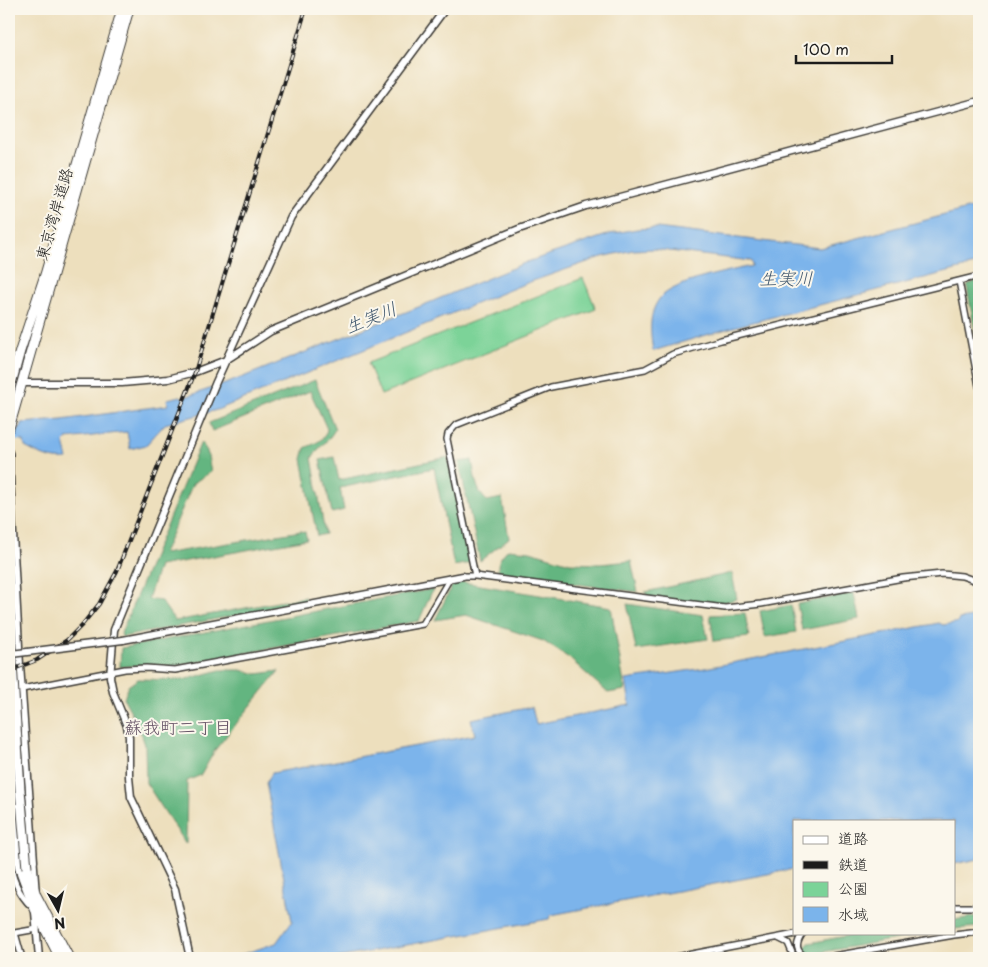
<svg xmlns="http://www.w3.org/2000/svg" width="988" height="967" font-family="'Playpen Sans','Klee One',sans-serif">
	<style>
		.green { fill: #7bd398; stroke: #4c785a }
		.forest { fill: #64b580; stroke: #40684e }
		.water { fill: #7bb4eb; stroke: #4c6884 }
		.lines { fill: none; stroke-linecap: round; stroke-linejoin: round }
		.river { stroke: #7bb4eb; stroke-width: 11 }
		.minor-casing { stroke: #3b3934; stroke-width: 8 }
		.tertiary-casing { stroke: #3b3934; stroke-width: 9 }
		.trunk-casing { stroke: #3b3934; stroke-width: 11 }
		.minor { stroke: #fff; stroke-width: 5 }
		.tertiary { stroke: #fff; stroke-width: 6 }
		.trunk { stroke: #fff; stroke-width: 9 }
		.rail-casing { stroke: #1c1c1c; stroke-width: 4 }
		.rail { stroke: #fbf7ec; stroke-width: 2; stroke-dasharray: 5.5; stroke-linecap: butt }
		.tertiary-bridge-casing { stroke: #3b3934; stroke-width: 9; stroke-linecap: butt }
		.trunk-bridge-casing { stroke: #3b3934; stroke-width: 11; stroke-linecap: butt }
		.tertiary-bridge { stroke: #fff; stroke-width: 6 }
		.trunk-bridge { stroke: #fff; stroke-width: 9 }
		.labels { text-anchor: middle; stroke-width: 4; stroke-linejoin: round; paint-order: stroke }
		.street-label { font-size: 16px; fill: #1c1c1c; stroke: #fbf7ec }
		.water-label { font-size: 18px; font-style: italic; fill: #42596f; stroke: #fbf7ec }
		.neighbourhood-label { font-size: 18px; fill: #624f63; stroke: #fbf7ec }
	</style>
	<rect width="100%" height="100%" fill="#fbf7ec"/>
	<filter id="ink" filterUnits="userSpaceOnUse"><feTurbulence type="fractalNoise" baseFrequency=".02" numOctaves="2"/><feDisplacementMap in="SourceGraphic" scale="10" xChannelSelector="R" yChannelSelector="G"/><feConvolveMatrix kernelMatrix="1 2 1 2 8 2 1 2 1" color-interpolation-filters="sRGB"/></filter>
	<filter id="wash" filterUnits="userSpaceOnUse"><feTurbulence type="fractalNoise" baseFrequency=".0096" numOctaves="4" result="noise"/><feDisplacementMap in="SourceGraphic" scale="20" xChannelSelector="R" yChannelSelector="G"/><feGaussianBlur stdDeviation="1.12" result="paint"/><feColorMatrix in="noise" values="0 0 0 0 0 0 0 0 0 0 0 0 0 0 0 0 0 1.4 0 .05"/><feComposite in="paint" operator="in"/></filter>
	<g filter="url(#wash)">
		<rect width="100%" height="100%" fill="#eddfbd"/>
		<path class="green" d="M 583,278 L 596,309 L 381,395 L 368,363 Z"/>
		<path class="forest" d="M 979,280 L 979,354 L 967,287 L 969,284 Z
			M 315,380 L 335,429 C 330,440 318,447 312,458 L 325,534 L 317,536 L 302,459 L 305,448 C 315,443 325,441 327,429 L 310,391 L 212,431 L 209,423 Z
			M 201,442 L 207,451 L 211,472 L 193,483 L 163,554 L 301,531 L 305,532 L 307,539 L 159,566 L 148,599 L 161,601 L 175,621 L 305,597 L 306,602 L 122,637 L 121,633 Z
			M 334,457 L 339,480 L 448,457 L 470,563 L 454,566 L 434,468 L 340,488 L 344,510 L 332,513 L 320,460 Z
			M 472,460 C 475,475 475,490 487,501 L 502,498 L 509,538 L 480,561 L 459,462 Z
			M 508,549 L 530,551 L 570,563 L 600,564 L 631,561 L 638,592 L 499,574 C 496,562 500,558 508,549 Z
			M 732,573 L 737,599 L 718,604 L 709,604 L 647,597 L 645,592 Z
			M 462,582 L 611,607 L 625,690 L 608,693 L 569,658 L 543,641 L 466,615 L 435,620 L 452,586 Z
			M 433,589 L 419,621 L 171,667 L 150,664 L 120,667 L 121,648 Z
			M 854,593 L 859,619 L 802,630 L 797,604 Z
			M 627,604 L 703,615 L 708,639 L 636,650 Z
			M 791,605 L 796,632 L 765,637 L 760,611 Z
			M 745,613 L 749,637 L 714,641 L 710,615 Z
			M 220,670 L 241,670 L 257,674 L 279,671 L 215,750 L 201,775 L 187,781 L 186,844 L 146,783 L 145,745 L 139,727 L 124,699 L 128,686 L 138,679 L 183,680 Z
			M 979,916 L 979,927 L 954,929 L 954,920 Z
			M 862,933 L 913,934 L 908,937 L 811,954 L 806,952 L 805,947 L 809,943 Z"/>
		<path class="water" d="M 979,206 L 979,264 L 730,328 L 653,351 C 650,333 648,313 660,298 C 675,281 730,271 752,266 L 751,261 L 653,249 L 633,250 L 602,257 L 524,284 L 217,410 L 165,424 L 146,445 L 130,449 L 127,432 L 67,439 L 64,442 L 68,459 C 51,461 40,455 25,447 L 24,441 L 22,441 L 19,427 L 22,427 L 21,423 L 62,420 L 168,405 L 167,399 L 181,396 L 182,398 L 228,383 L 426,304 L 527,262 L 610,234 L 637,229 L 657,228 L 820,248 Z
			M 979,616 L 979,859 L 954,864 L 954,821 L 794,821 L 794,869 L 551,915 L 549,919 L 336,958 L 231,958 L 276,943 L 292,921 L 266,783 L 272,773 L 475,735 L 471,719 L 532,707 L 536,724 L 630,705 L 626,680 L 705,668 L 939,623 L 943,625 L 959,622 L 959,619 Z"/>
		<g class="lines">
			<path class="river" d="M 9,436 L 34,433"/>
		</g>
	</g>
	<g filter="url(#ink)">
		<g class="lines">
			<g class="minor-casing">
				<path id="minor" d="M 959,281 L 979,386
					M 9,451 L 10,454 L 10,477
					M 463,576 L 475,576 L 725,608 L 761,604 L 903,578 L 942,574 L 962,576 L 979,582
					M 475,576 L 447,439 L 448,434 L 456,425 L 551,387 L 645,369 L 673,354 L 721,340 L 979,276
					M 22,689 L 125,669 L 146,668 L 175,670 L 423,624 L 450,578
					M 9,856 C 11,875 18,894 32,907
					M 34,861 L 36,888
					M 954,907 L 979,907
					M 15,933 L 22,958
					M 803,933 C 795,944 795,952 808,958
					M 9,934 L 37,929
					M 778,938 L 788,943 L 793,955 L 792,958
					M 671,958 L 801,933
					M 822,958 L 954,935 L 979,932"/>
			</g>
			<g class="tertiary-casing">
				<path id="tertiary" d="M 21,383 L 122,383 L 168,379 L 195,372 L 226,360 L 271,331 L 519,229 L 586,206 L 979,101
					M 10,477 L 20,665 L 34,861
					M 123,640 L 463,576
					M 35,912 L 39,958
					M 190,958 L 175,889 L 131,797 L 129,777 L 129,737 L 127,726 L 113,692 L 110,677 L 114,630 L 216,382 L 291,217 L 445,9"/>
			</g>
			<g class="trunk-casing">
				<path id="trunk" d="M 9,391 L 20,351 L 45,275 L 122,9
					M 9,428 L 129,9
					M 9,740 L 16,844 L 20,869 L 35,909 L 60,958
					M 27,868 L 36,895 L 69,958"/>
			</g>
			<use href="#minor" class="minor"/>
			<use href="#tertiary" class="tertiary"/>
			<use href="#trunk" class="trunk"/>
			<g class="rail-casing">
				<path id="rail" d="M 9,671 L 37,660 L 67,640 L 82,625 L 99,604 L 117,571 L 195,372 L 306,9"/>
			</g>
			<use href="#rail" class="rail"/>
			<g class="tertiary-bridge-casing">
				<path id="tertiary-bridge" d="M 11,654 L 123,640"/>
			</g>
			<g class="trunk-bridge-casing">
				<path id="trunk-bridge" d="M 9,615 L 20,790 L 27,868"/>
			</g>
			<use href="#tertiary-bridge" class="tertiary-bridge"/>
			<use href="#trunk-bridge" class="trunk-bridge"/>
		</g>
	</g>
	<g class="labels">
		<g class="street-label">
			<text transform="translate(54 214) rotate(-74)" y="6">東京湾岸道路</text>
		</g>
		<g class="water-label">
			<text x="786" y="285">生実川</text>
			<text transform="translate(371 318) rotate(-22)" y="6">生実川</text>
		</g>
		<g class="neighbourhood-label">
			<text x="178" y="734">蘇我町二丁目</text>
		</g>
	</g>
	<rect width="988" height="967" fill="none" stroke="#fbf7ec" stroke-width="30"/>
	<rect x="793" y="820" width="162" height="115" fill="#fbf7ec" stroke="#a29f99"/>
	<rect x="803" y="836" width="25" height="8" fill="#ffffff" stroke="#a29f99"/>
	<text x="838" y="844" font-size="15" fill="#1c1c1c">道路</text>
	<rect x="803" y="861" width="25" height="8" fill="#1c1c1c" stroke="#a29f99"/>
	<text x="838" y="870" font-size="15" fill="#1c1c1c">鉄道</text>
	<rect x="803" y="882" width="25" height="15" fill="#7bd398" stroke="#a29f99"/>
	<text x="838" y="894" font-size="15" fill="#1c1c1c">公園</text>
	<rect x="803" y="907" width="25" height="15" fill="#7bb4eb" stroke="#a29f99"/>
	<text x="838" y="920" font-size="15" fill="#1c1c1c">水域</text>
	<g transform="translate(58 910) rotate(172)" stroke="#fbf7ec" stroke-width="4" paint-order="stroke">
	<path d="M0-4L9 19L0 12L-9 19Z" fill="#1c1c1c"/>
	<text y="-8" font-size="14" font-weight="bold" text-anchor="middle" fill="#1c1c1c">N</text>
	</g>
	<path d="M796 55v8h96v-8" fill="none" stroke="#1c1c1c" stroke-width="2.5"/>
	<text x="803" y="55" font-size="15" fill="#1c1c1c" stroke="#fbf7ec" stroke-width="4" paint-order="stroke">100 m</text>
</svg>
